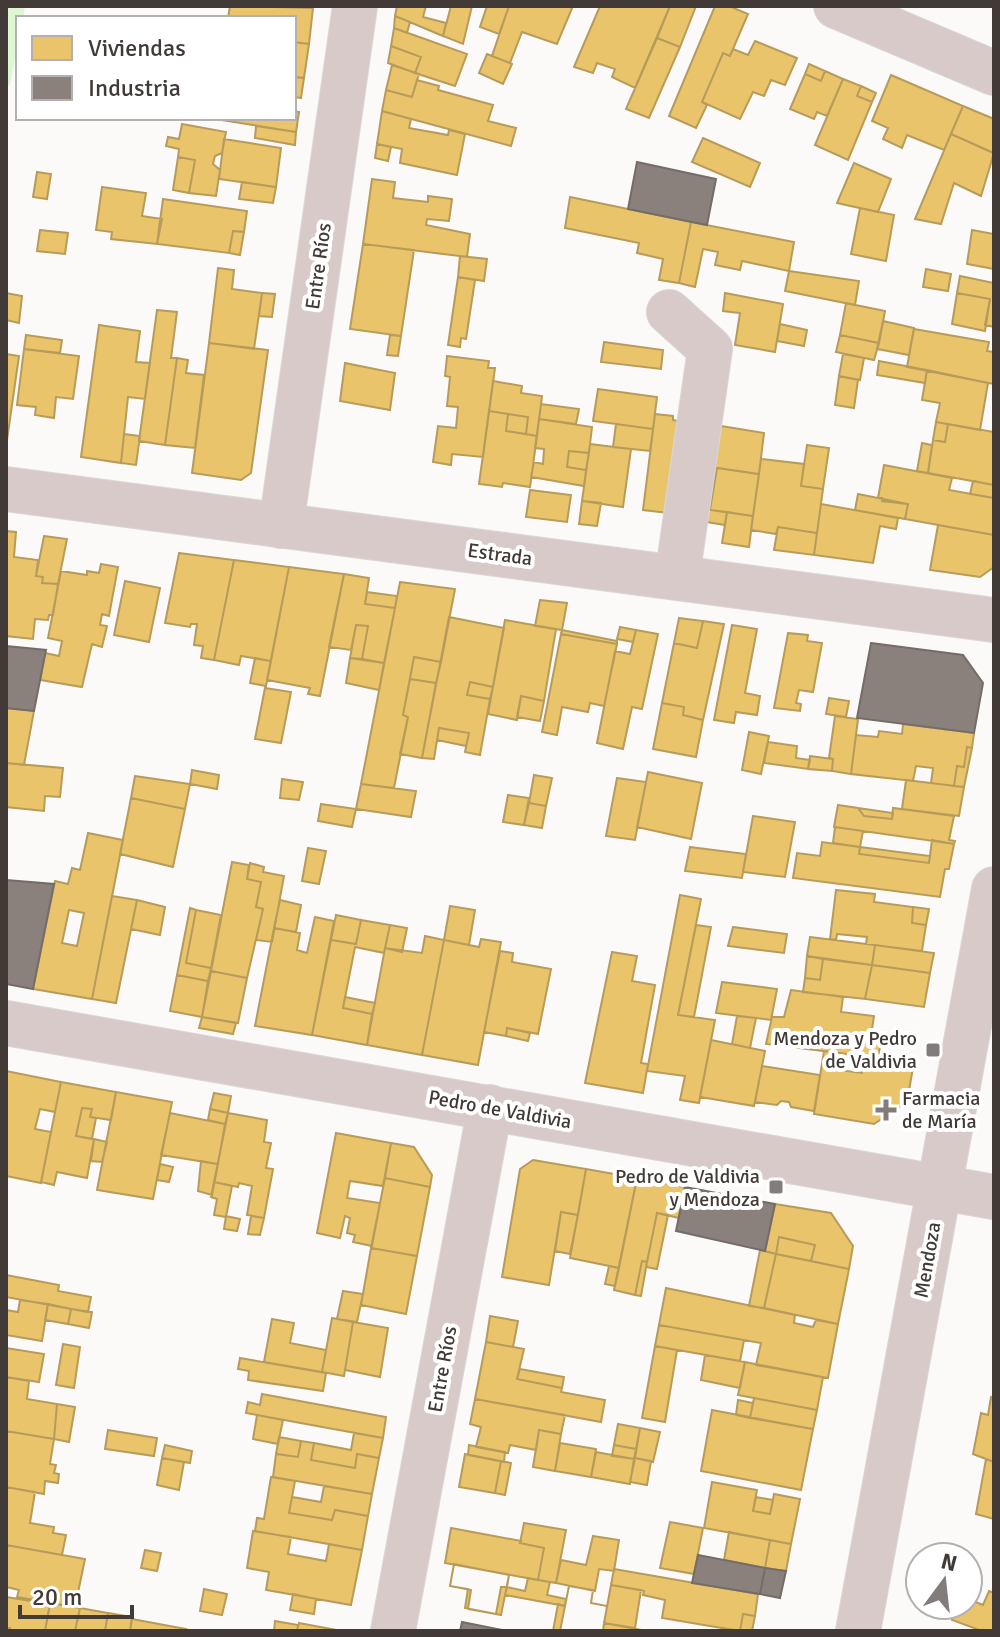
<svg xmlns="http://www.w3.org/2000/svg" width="1000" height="1637" font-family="Signika,sans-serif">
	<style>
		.green { fill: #ddf6d4 }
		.homes { fill: #e9c46a; stroke: #b79b5b; stroke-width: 2; fill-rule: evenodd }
		.industry { fill: #8a817c; stroke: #746c67; stroke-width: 2 }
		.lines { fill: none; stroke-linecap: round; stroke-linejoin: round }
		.minor-casing { stroke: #dad7d7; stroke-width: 46 }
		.minor { stroke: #d8cac9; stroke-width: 44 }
		.poi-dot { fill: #827d7b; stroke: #fff; stroke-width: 3 }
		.labels { text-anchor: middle; stroke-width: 8; stroke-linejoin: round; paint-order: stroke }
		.street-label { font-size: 20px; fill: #413a37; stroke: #fff }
		.poi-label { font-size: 20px; fill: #413a37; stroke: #fff; text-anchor: end }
	</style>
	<rect width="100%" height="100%" fill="#fcfaf9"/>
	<path class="green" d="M 6,6 L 25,6 L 23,18 L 18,18 L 18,42 L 10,85 L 6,84 Z"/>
	<path class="homes" d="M 230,6 L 313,8 L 309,44 L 294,42 L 294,18 L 228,18 Z
		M 397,6 L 426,6 L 423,17 L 446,23 L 443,36 L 395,16 Z
		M 451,6 L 472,6 L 463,44 L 443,36 Z
		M 487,6 L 509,6 L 499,34 L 480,27 Z
		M 509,6 L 573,6 L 557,44 L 522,32 L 510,63 L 492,56 Z
		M 600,6 L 670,6 L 635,88 L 612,77 L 615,69 L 597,63 L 593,73 L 574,67 Z
		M 670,6 L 696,6 L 680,47 L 657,38 Z
		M 715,6 L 729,6 L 748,14 L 730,56 L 723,53 L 702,102 L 707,105 L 696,128 L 669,116 Z
		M 395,16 L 410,22 L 407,33 L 394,28 Z
		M 394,28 L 467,54 L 455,86 L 415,73 L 421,57 L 391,46 Z
		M 657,38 L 680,47 L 649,118 L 626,109 Z
		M 755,41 L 797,58 L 785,85 L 771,80 L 764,96 L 753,92 L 740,119 L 702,102 L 723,53 L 730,56 L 733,49 L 748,55 Z
		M 294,42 L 309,44 L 304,78 L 294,77 Z
		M 391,46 L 421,57 L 415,73 L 388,63 Z
		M 487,54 L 512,64 L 503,84 L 479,73 Z
		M 809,64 L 825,71 L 821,81 L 805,74 Z
		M 392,65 L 419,74 L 412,97 L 386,90 Z
		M 825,71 L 843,79 L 827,116 L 817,112 L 814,119 L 790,109 L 805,74 L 821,81 Z
		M 891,75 L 963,106 L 944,150 L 907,135 L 902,148 L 883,139 L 888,128 L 872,121 Z
		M 294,77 L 304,78 L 301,98 L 294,97 Z
		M 843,79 L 861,86 L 857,96 L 872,102 L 848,160 L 815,145 Z
		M 417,80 L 439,86 L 438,90 L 493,105 L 488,121 L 516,128 L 511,146 L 382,111 L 386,90 L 412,97 Z
		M 861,86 L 876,93 L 872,102 L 857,96 Z
		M 963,106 L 994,119 L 993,153 L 951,134 Z
		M 294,111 L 299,112 L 296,132 L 209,118 L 294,118 Z
		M 382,111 L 411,119 L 409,128 L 448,135 L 449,130 L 465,134 L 457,175 L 400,163 L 402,149 L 377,144 Z
		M 182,124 L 226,132 L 222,153 L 215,156 L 213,164 L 220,170 L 216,196 L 189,193 L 195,160 L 178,157 L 179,149 L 166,146 L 168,137 L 179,139 Z
		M 256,126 L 296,132 L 295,145 L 255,138 Z
		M 951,134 L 994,153 L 981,196 L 954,183 L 941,224 L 915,219 Z
		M 703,138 L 760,163 L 750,187 L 692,162 Z
		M 224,139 L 281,148 L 276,187 L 219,179 Z
		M 377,144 L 391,147 L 388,161 L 375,158 Z
		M 178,157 L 195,160 L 189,193 L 173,190 Z
		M 854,163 L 891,179 L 878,212 L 837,203 Z
		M 37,172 L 51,174 L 47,199 L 33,197 Z
		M 372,179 L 395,182 L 393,198 L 428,202 L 428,196 L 452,199 L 449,221 L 427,219 L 426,225 L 470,234 L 467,257 L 363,244 Z
		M 242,182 L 276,187 L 273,203 L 239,199 Z
		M 102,187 L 146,193 L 142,216 L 162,219 L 157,244 L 111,239 L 112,232 L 96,230 Z
		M 570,197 L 691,222 L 679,283 L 659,280 L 663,259 L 637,253 L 639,243 L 565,228 Z
		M 163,199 L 247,211 L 244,232 L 233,231 L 229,253 L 157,244 Z
		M 860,208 L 894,215 L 886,261 L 851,254 Z
		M 691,222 L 794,242 L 789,271 L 742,261 L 740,270 L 715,265 L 718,252 L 703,249 L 695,287 L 679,283 Z
		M 40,230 L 68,233 L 65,254 L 37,251 Z
		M 972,230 L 994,234 L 994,269 L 967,264 Z
		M 233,231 L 244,232 L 240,255 L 229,253 Z
		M 363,244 L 414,250 L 401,336 L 350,329 Z
		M 460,256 L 487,259 L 484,281 L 458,277 Z
		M 218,268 L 234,270 L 232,289 L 262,293 L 254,349 L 209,343 Z
		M 926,269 L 951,274 L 948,291 L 923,287 Z
		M 789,271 L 859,281 L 855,305 L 785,291 Z
		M 960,276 L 994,283 L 994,327 L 985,325 L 990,299 L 957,293 Z
		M 458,277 L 475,280 L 466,339 L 461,338 L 460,347 L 448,345 Z
		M 6,293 L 22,296 L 19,323 L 6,320 Z
		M 262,293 L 275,294 L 272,317 L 259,316 Z
		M 725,293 L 783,304 L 775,352 L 735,345 L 740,313 L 723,311 Z
		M 957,293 L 990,299 L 985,331 L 952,324 Z
		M 846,303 L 885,311 L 879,343 L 840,335 Z
		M 157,310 L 177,312 L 171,358 L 177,358 L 165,445 L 139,441 Z
		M 883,321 L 914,328 L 909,355 L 877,349 Z
		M 780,324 L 807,330 L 804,346 L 777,341 Z
		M 99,325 L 140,331 L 136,362 L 150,363 L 145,399 L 128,397 L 121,463 L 81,457 Z
		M 914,329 L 989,342 L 987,351 L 994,352 L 994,384 L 907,367 Z
		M 26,335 L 62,340 L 60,353 L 24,349 Z
		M 390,335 L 401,336 L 398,356 L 387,355 Z
		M 840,335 L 879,343 L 874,360 L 836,352 Z
		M 604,342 L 663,350 L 661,369 L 601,362 Z
		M 209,343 L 268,350 L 251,473 L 241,480 L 192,473 Z
		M 24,349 L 79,356 L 73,399 L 56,397 L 54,418 L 35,415 L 36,407 L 17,405 Z
		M 6,354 L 19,356 L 6,447 Z
		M 843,354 L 864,358 L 860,380 L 839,376 Z
		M 447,356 L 489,361 L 488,368 L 495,368 L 483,457 L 452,454 L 451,465 L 433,462 L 438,426 L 456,428 L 458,407 L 447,406 L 450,377 L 445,376 Z
		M 177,358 L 188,360 L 186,373 L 204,375 L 195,448 L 165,445 Z
		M 879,361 L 927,370 L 925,383 L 877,375 Z
		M 345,363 L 395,373 L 390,410 L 340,401 Z
		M 927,370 L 988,383 L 980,430 L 936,422 L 940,403 L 922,400 Z
		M 839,376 L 858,380 L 854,408 L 835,405 Z
		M 493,381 L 522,386 L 521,393 L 542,396 L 537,436 L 526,434 L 528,417 L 489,411 Z
		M 598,389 L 657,397 L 653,429 L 593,421 Z
		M 541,404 L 579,409 L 576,424 L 539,419 Z
		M 489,411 L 508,414 L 506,431 L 537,436 L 530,487 L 503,483 L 502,487 L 479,484 Z
		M 508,414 L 528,417 L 526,434 L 506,431 Z
		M 655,414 L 673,416 L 673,420 L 689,423 L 677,514 L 643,510 Z
		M 539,419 L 592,427 L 589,453 L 569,451 L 567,467 L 586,470 L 584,486 L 531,477 L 534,462 L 543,464 L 544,449 L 535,448 Z
		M 936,422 L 948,424 L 945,442 L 933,440 Z
		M 616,424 L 653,429 L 650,451 L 613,447 Z
		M 709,424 L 764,433 L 759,474 L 717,468 L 710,510 L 727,512 L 725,525 L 694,520 Z
		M 948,424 L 994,432 L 994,485 L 928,473 L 933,440 L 945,442 Z
		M 124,434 L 140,436 L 136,465 L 121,463 Z
		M 922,443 L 932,445 L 928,473 L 917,471 Z
		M 590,444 L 631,449 L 623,507 L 582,501 Z
		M 807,445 L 829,448 L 823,489 L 801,486 Z
		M 569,451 L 589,453 L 586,470 L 567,467 Z
		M 761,459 L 804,464 L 801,486 L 823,489 L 817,533 L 778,527 L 776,534 L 751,530 Z
		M 884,465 L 952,478 L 949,490 L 994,498 L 994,535 L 905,519 L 908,504 L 882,501 L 882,498 L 878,498 Z
		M 717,468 L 759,474 L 753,516 L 710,510 Z
		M 973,481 L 994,485 L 994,498 L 970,494 Z
		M 530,490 L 571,495 L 567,522 L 526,517 Z
		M 858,494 L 908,504 L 905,519 L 855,510 Z
		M 582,501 L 601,503 L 597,526 L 579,524 Z
		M 821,504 L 898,518 L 896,529 L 880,526 L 873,563 L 814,555 Z
		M 727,512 L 753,516 L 749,547 L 722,543 Z
		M 938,525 L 994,535 L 994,567 L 980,577 L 930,570 Z
		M 778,527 L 817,533 L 814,555 L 774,550 Z
		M 6,531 L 16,532 L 14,557 L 38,560 L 36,576 L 43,577 L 42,583 L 58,584 L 53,615 L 49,615 L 48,620 L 35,619 L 33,639 L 6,636 Z
		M 44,536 L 67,539 L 58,584 L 42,583 L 43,577 L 36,576 Z
		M 179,553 L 234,560 L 214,660 L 201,658 L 203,646 L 194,645 L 197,624 L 191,624 L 190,627 L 165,623 Z
		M 234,560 L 289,567 L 271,661 L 241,656 L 239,665 L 214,660 Z
		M 101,564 L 118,567 L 109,616 L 102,614 L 100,625 L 107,626 L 102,647 L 92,644 L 82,687 L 40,680 L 45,653 L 59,656 L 62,641 L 48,638 L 61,571 L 87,575 L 87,571 L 99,573 Z
		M 289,567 L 344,574 L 320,696 L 308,694 L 310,688 L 267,680 Z
		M 344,574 L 369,578 L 365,604 L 395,608 L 384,663 L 362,659 L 368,626 L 356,625 L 351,650 L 329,647 Z
		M 125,581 L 160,588 L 149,642 L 114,635 Z
		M 400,582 L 455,589 L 441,662 L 414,657 L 403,715 L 408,717 L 394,788 L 361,784 Z
		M 367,592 L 397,596 L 395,608 L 365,604 Z
		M 540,600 L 567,603 L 562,630 L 535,626 Z
		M 449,617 L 504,628 L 493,687 L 470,682 L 467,695 L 490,699 L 480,755 L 465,752 L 469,733 L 439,728 L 434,759 L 422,758 Z
		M 679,618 L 703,621 L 697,648 L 674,643 Z
		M 505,620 L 556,629 L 544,701 L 521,696 L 517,720 L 488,714 Z
		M 703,621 L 724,624 L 703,720 L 683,715 L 684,707 L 662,703 L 674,643 L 697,648 Z
		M 356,625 L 368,626 L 362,659 L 350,658 Z
		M 732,625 L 757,629 L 745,693 L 760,696 L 757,715 L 736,712 L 734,723 L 714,720 Z
		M 620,627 L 636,630 L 633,642 L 617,639 Z
		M 562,630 L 617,641 L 617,644 L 561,634 Z
		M 636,630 L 658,634 L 642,709 L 632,707 L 623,749 L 597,743 L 615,651 L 630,654 Z
		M 788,633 L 808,635 L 807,641 L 822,643 L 813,692 L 799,690 L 796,703 L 801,704 L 800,711 L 774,708 Z
		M 561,634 L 617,644 L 604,706 L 590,703 L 588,712 L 562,707 L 557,735 L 542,732 Z
		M 414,657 L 441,662 L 436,683 L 410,679 Z
		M 255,658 L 271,661 L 266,686 L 250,683 Z
		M 350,658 L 384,663 L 379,690 L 346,683 Z
		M 410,679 L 436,683 L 422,758 L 400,754 L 408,717 L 403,715 Z
		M 470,682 L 493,687 L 490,699 L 467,695 Z
		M 265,688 L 291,692 L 281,743 L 255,739 Z
		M 521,696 L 544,701 L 540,721 L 517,717 Z
		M 829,698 L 849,701 L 846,717 L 826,714 Z
		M 662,703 L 684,707 L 683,715 L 703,720 L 696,757 L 653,749 Z
		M 6,708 L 34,711 L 24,765 L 6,763 Z
		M 835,716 L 858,719 L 851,774 L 832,771 L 833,759 L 829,758 Z
		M 903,724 L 974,733 L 972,748 L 967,747 L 964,767 L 957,766 L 954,786 L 931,783 L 933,768 L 916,766 L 913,781 L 851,774 L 856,735 L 878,737 L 879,731 L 902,734 Z
		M 439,728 L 469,733 L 466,746 L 437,740 Z
		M 749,732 L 769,736 L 761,774 L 742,770 Z
		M 768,742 L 797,746 L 796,758 L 810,760 L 808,769 L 764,763 Z
		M 967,747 L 972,748 L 964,787 L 954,786 L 957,766 L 964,767 Z
		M 810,756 L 833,759 L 832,771 L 808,769 Z
		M 6,763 L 63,768 L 60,797 L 45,796 L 44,811 L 6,807 Z
		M 192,770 L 219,775 L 217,789 L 190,784 Z
		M 648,772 L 702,783 L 691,839 L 637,827 Z
		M 534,775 L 552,778 L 546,806 L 529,803 Z
		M 135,776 L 190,784 L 185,809 L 131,798 Z
		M 617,778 L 646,782 L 635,840 L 606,836 Z
		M 282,779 L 303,782 L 299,800 L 280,798 Z
		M 906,780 L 964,787 L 959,816 L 902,809 Z
		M 361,784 L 416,791 L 411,817 L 356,809 Z
		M 508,795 L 529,798 L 524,825 L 503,822 Z
		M 131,798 L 185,809 L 173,867 L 120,854 Z
		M 529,803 L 546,806 L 542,828 L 524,825 Z
		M 321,804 L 356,809 L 352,827 L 318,821 Z
		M 838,805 L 858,808 L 864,816 L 892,819 L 893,808 L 954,816 L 949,840 L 955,841 L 954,844 L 834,827 Z
		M 858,808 L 893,813 L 892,819 L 864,816 Z
		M 753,816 L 795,822 L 785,877 L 743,872 Z
		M 835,827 L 863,831 L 860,847 L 833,843 Z
		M 88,833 L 123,840 L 92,999 L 33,989 L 55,881 L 68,884 L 72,868 L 80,870 ZM 69,910 L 84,913 L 77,946 L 62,943 Z
		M 932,840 L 954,844 L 949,869 L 945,869 L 940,897 L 793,878 L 797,853 L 820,856 L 822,842 L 860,847 L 859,854 L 929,863 Z
		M 690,847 L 746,854 L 742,878 L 685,871 Z
		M 860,847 L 930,856 L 929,863 L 859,854 Z
		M 308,848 L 326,851 L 319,884 L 302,881 Z
		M 232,862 L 249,865 L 247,879 L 261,882 L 256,907 L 263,909 L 247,978 L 211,971 Z
		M 250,863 L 264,867 L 263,872 L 284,876 L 272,942 L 256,940 L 263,909 L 256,907 L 261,882 L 247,879 Z
		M 836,890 L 875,894 L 874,902 L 913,907 L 912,923 L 926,925 L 922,951 L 866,944 L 867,937 L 837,934 L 836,940 L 830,939 Z
		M 680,895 L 701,899 L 678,1015 L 715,1020 L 699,1103 L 680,1100 L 685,1076 L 647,1071 Z
		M 112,896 L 137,900 L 116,1003 L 92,999 Z
		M 137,900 L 165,907 L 160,935 L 131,929 Z
		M 280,900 L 301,905 L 296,932 L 274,928 Z
		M 450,906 L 475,910 L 469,945 L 444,940 Z
		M 913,907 L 929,909 L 926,925 L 912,923 Z
		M 190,908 L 196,910 L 186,963 L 211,968 L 208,981 L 177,975 Z
		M 196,910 L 221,915 L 211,968 L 186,963 Z
		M 336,915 L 361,920 L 356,944 L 331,940 Z
		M 315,917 L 334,921 L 312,1035 L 255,1026 L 274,928 L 300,933 L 297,950 L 307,953 Z
		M 361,920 L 390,925 L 384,953 L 355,947 L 343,1008 L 372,1014 L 367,1045 L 312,1035 L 331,940 L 356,944 Z
		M 390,925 L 407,928 L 402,952 L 385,948 Z
		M 696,925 L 711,927 L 694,1017 L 678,1015 Z
		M 733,927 L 787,934 L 784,953 L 728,946 Z
		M 425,936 L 444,940 L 422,1055 L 367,1045 L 385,948 L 422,953 Z
		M 810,937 L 875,945 L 872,965 L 807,956 Z
		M 481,939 L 501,942 L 478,1065 L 422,1055 L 444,940 L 479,947 Z
		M 875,945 L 934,953 L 930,973 L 872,965 Z
		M 500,951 L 513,953 L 512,962 L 551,969 L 538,1034 L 507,1028 L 506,1036 L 484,1032 Z
		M 612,952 L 637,956 L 632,981 L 655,985 L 641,1063 L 648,1064 L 643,1093 L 585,1083 Z
		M 807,956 L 823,959 L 820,980 L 805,978 Z
		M 823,959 L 872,965 L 865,999 L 803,992 L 805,978 L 820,980 Z
		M 872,965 L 930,973 L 924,1007 L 865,999 Z
		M 211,971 L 247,978 L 238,1023 L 202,1017 Z
		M 177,975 L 208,981 L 202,1017 L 170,1011 Z
		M 722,982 L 777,989 L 771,1020 L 716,1013 Z
		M 791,990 L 843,997 L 841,1012 L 874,1016 L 871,1036 L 882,1037 L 878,1058 L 766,1044 L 772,1017 L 784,1017 Z
		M 345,997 L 375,1003 L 372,1014 L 343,1008 Z
		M 737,1016 L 756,1018 L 750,1048 L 732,1044 Z
		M 202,1017 L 236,1023 L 233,1034 L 199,1028 Z
		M 507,1028 L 530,1033 L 528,1041 L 506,1036 Z
		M 711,1040 L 765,1051 L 754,1106 L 700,1097 Z
		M 824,1051 L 848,1054 L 846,1071 L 862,1073 L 864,1056 L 914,1062 L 907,1102 L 874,1124 L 814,1114 Z
		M 762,1066 L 820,1075 L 814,1111 L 791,1107 L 789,1102 L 781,1101 L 777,1105 L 755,1102 Z
		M 6,1071 L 61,1082 L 55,1112 L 40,1109 L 35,1129 L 51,1132 L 41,1183 L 6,1176 Z
		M 61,1082 L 116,1092 L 111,1120 L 90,1117 L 92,1109 L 82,1108 L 76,1136 L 94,1139 L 87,1178 L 57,1172 L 54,1185 L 41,1182 Z
		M 116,1092 L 172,1102 L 153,1199 L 97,1190 Z
		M 214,1093 L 231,1096 L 228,1113 L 210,1109 Z
		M 82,1108 L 92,1109 L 90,1117 L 96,1118 L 92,1139 L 76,1136 Z
		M 210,1109 L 228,1113 L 225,1124 L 208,1120 Z
		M 170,1113 L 225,1124 L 218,1164 L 161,1155 Z
		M 228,1113 L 267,1120 L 264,1142 L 271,1143 L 266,1168 L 273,1169 L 264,1218 L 247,1215 L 252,1186 L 239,1183 L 238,1187 L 214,1182 Z
		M 336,1133 L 391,1143 L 383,1186 L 350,1181 L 347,1198 L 380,1203 L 372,1246 L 353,1242 L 355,1235 L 347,1233 L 350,1218 L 345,1216 L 340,1238 L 317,1233 Z
		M 94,1139 L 107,1142 L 102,1162 L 91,1161 Z
		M 391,1143 L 414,1147 L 432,1175 L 430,1187 L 385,1178 Z
		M 533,1160 L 586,1169 L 578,1215 L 561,1212 L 549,1285 L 502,1277 L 520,1169 Z
		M 201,1161 L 218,1164 L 212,1195 L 198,1191 Z
		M 160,1164 L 173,1167 L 169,1182 L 157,1180 Z
		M 586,1169 L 637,1178 L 619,1268 L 570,1258 Z
		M 385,1178 L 430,1187 L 417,1256 L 371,1248 Z
		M 637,1178 L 685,1187 L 679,1218 L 657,1213 L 647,1262 L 642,1261 L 635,1295 L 614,1290 Z
		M 214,1182 L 232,1186 L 226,1217 L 214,1215 L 217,1199 L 211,1197 Z
		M 775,1204 L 831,1213 L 853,1246 L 849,1269 L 811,1261 L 815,1245 L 779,1237 L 776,1254 L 765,1251 Z
		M 561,1212 L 578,1215 L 570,1254 L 555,1251 Z
		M 657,1213 L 668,1215 L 657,1269 L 646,1267 Z
		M 226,1216 L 240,1219 L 237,1231 L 224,1229 Z
		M 251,1216 L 264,1218 L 260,1235 L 248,1234 Z
		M 779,1237 L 815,1245 L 811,1261 L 776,1254 Z
		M 371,1248 L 417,1256 L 406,1314 L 361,1305 Z
		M 760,1250 L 776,1254 L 764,1308 L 749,1306 Z
		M 776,1254 L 849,1269 L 838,1324 L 764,1308 Z
		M 642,1261 L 647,1262 L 641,1296 L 635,1295 Z
		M 609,1266 L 619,1268 L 615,1286 L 605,1284 Z
		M 6,1275 L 59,1285 L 58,1291 L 91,1297 L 88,1312 L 6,1297 Z
		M 666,1288 L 795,1315 L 794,1323 L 813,1327 L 816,1320 L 838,1324 L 828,1378 L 756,1365 L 761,1343 L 659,1325 Z
		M 343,1291 L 363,1294 L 357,1322 L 337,1319 Z
		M 20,1300 L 48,1304 L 42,1341 L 6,1335 L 6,1310 L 18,1312 Z
		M 48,1304 L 71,1309 L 68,1324 L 45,1320 Z
		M 71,1309 L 92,1312 L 89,1328 L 68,1324 Z
		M 490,1316 L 518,1321 L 513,1347 L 486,1342 Z
		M 332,1318 L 353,1322 L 344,1376 L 322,1372 Z
		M 272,1319 L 294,1323 L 290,1343 L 326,1350 L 322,1372 L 264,1362 Z
		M 353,1322 L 388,1328 L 380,1377 L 345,1370 Z
		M 659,1325 L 744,1340 L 740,1361 L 655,1346 Z
		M 486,1342 L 524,1349 L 517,1379 L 562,1388 L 561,1392 L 605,1400 L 601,1422 L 475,1399 Z
		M 63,1344 L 80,1347 L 74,1388 L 56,1385 Z
		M 655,1346 L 677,1350 L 665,1422 L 642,1418 Z
		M 6,1348 L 44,1354 L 39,1382 L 6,1377 Z
		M 705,1355 L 745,1362 L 740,1388 L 701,1380 Z
		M 240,1358 L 326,1373 L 323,1391 L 248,1380 L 249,1371 L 238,1369 Z
		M 745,1362 L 823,1377 L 817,1410 L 738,1395 Z
		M 520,1369 L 564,1377 L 562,1388 L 517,1379 Z
		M 6,1377 L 29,1381 L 27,1399 L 57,1404 L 54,1439 L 6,1431 Z
		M 262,1394 L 386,1417 L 383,1438 L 246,1413 L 248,1402 L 260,1405 Z
		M 991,1397 L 994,1398 L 994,1462 L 973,1454 L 981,1413 L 988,1415 Z
		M 754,1398 L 817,1410 L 813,1429 L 750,1418 Z
		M 475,1399 L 565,1415 L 561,1434 L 539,1430 L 536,1450 L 510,1445 L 508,1453 L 476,1447 L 481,1427 L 470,1424 Z
		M 738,1400 L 753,1403 L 750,1418 L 736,1415 Z
		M 57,1404 L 75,1407 L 69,1442 L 54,1439 Z
		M 712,1410 L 813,1429 L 801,1490 L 701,1471 Z
		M 257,1415 L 283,1420 L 278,1444 L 253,1439 Z
		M 618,1424 L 640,1428 L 636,1449 L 614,1445 Z
		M 640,1428 L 660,1432 L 653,1462 L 635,1458 Z
		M 108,1430 L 157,1438 L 154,1456 L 105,1449 Z
		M 539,1430 L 561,1434 L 555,1471 L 533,1467 Z
		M 6,1431 L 54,1439 L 50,1464 L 56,1465 L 54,1473 L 59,1474 L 58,1483 L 45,1481 L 44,1494 L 6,1487 Z
		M 354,1433 L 383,1438 L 379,1458 L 357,1454 L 355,1468 L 311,1460 L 314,1443 L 351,1450 Z
		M 279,1437 L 301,1441 L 298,1457 L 276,1454 Z
		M 301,1441 L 314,1443 L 311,1460 L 355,1468 L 357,1454 L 379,1458 L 372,1494 L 273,1477 L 276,1454 L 298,1457 Z
		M 560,1443 L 596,1449 L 591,1477 L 555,1471 Z
		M 165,1445 L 192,1451 L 190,1463 L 162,1458 Z
		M 469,1445 L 505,1452 L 504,1462 L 468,1455 Z
		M 614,1445 L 636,1449 L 634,1459 L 612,1456 Z
		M 596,1452 L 634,1459 L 630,1484 L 591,1477 Z
		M 465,1454 L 501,1461 L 495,1493 L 459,1487 Z
		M 162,1458 L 184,1462 L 179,1490 L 157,1485 Z
		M 635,1458 L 651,1461 L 647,1485 L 630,1482 Z
		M 986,1459 L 994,1462 L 994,1519 L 976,1514 Z
		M 501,1461 L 511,1463 L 505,1495 L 495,1493 Z
		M 271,1477 L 295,1481 L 289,1513 L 332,1520 L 335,1510 L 368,1516 L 362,1550 L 255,1531 L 257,1518 L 264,1519 Z
		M 712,1482 L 757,1490 L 753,1511 L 770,1514 L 774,1494 L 800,1499 L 791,1544 L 704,1528 Z
		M 324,1486 L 372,1494 L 368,1516 L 335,1510 L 332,1520 L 289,1513 L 292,1497 L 321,1502 Z
		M 6,1487 L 35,1492 L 30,1523 L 54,1527 L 53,1533 L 66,1535 L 62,1555 L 6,1545 Z
		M 756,1497 L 773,1500 L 770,1514 L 753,1511 Z
		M 670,1522 L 703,1528 L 694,1574 L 660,1568 Z
		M 524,1523 L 566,1530 L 556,1583 L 538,1580 L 544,1548 L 520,1543 Z
		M 451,1528 L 521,1541 L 520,1543 L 544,1548 L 538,1580 L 445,1563 Z
		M 253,1531 L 291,1537 L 288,1554 L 326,1561 L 329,1544 L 362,1550 L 351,1605 L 266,1590 L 269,1572 L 247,1568 Z
		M 729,1532 L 770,1540 L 765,1568 L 724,1560 Z
		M 593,1536 L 619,1540 L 614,1571 L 599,1569 L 595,1591 L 556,1583 L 561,1560 L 586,1565 Z
		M 770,1540 L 791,1544 L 786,1571 L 765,1568 Z
		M 6,1545 L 85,1559 L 75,1607 L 17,1597 L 19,1590 L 6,1587 Z
		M 145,1550 L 161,1553 L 157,1571 L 141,1568 Z
		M 454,1564 L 509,1575 L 501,1615 L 465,1608 L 468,1589 L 450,1586 Z
		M 454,1564 L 509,1575 L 507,1587 L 501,1587 L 496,1614 L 468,1609 L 471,1590 L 450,1586 Z
		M 614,1569 L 758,1594 L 755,1616 L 743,1614 L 740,1631 L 662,1618 L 665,1600 L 643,1595 L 644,1591 L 611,1585 Z
		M 528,1578 L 550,1582 L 547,1595 L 566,1599 L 565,1606 L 505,1595 L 507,1587 L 525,1591 Z
		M 611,1585 L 641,1590 L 635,1628 L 604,1623 Z
		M 569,1586 L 593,1590 L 591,1603 L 607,1606 L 603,1631 L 553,1631 L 558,1604 L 565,1606 Z
		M 569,1586 L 593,1590 L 591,1603 L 607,1606 L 603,1631 L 560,1631 Z
		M 204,1589 L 227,1594 L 222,1615 L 200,1611 Z
		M 989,1591 L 994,1593 L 994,1631 L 982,1631 L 952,1620 L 956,1605 L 968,1605 L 968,1599 L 983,1605 Z
		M 293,1594 L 316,1599 L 314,1614 L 290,1610 Z
		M 6,1597 L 50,1604 L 45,1631 L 9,1631 L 10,1628 L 6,1628 Z
		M 50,1603 L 80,1608 L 75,1631 L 45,1631 Z
		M 80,1608 L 108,1613 L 105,1631 L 75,1631 Z
		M 108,1613 L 132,1617 L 130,1631 L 105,1631 Z
		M 743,1614 L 755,1616 L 752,1631 L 740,1631 Z
		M 132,1619 L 186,1629 L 185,1631 L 130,1631 Z
		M 275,1621 L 298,1625 L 297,1631 L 274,1631 Z
		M 299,1623 L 342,1631 L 297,1631 Z
		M 604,1623 L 642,1630 L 642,1631 L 603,1631 Z"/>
	<path class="industry" d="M 637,162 L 716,179 L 707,225 L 628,209 Z
		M 871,643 L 963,655 L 983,683 L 974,733 L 857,718 Z
		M 6,646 L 46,650 L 34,711 L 6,708 Z
		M 6,880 L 54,884 L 33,989 L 6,984 Z
		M 685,1187 L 775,1204 L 765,1251 L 676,1231 Z
		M 698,1555 L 765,1568 L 760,1594 L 692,1583 Z
		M 765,1568 L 786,1571 L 780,1598 L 760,1594 Z
		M 462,1622 L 507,1631 L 460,1631 Z"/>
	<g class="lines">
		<g class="minor-casing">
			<path id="minor" d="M 836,6 L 994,73
				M 669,312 L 710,349 L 677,578
				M 6,489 L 994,620
				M 281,526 L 355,6
				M 6,1023 L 994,1197
				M 393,1631 L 490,1107
				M 858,1631 L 994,889"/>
		</g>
		<use href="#minor" class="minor"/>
	</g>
	<g class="poi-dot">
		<rect x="925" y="1042" width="16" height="16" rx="4"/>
		<path d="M882 1098h8v8h8v8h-8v8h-8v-8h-8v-8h8z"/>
		<rect x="768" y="1179" width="16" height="16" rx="4"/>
	</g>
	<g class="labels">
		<g class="street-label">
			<text transform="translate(318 266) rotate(-82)" y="7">Entre Ríos</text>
			<text transform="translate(500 554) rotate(8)" y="7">Estrada</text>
			<text transform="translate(500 1109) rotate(10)" y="7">Pedro de Valdivia</text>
			<text transform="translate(927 1260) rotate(-80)" y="7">Mendoza</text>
			<text transform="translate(442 1369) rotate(-80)" y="7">Entre Ríos</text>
		</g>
		<g class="poi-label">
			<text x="917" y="1045">Mendoza y Pedro<tspan x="917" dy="23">de Valdivia</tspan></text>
			<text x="902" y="1105" text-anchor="start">Farmacia<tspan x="902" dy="23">de María</tspan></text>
			<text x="760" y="1183">Pedro de Valdivia<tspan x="760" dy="23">y Mendoza</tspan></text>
		</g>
	</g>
	<rect width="1000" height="1637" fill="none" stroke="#413a37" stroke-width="16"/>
	<rect x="16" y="16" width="280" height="104" fill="#ffffff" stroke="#b3b0af" stroke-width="2"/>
	<rect x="32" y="36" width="40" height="24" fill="#e9c46a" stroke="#b3b0af" stroke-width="2"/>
	<text x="88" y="56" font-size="24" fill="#413a37">Viviendas</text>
	<rect x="32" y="76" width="40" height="24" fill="#8a817c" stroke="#b3b0af" stroke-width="2"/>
	<text x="88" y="96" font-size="24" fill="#413a37">Industria</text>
	<g transform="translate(944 1581) rotate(15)"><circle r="38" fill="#ffffff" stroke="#b3b0af" stroke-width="2"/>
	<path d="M0-6L14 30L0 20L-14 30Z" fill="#827d7b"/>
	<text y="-12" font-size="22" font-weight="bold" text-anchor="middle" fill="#413a37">N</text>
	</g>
	<path d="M20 1605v12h112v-12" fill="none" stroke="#413a37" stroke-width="4"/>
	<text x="32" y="1605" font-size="24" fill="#413a37" stroke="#ffffff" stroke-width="6" paint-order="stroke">20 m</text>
</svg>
